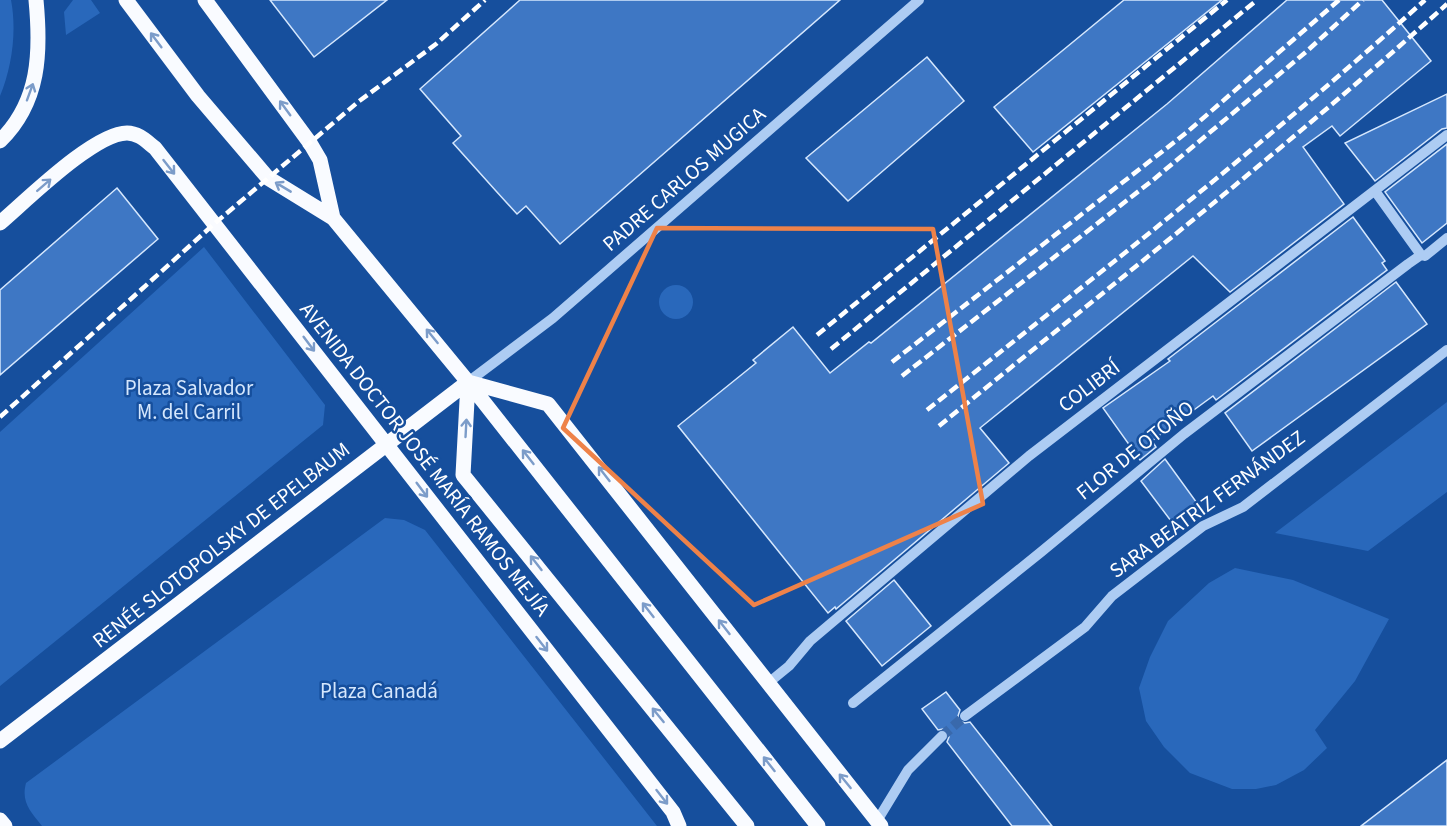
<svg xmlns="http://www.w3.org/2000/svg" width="1447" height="826" font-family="'Source Sans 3',sans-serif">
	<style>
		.green { fill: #2968bb }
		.building { fill: #3e77c4; stroke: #d5e7fd; stroke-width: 1.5 }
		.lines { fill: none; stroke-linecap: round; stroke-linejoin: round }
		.minor-tunnel { stroke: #3969ac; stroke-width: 10; stroke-dasharray: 10 5; stroke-linecap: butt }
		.minor { stroke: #adccf3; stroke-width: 10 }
		.major { stroke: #f9fbff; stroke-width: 15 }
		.rail { stroke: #fff; stroke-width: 4.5; stroke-dasharray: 10 4.5; stroke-linecap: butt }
		.oneway { stroke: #7c9cc9 }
		.marked { fill: none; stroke: #ee8249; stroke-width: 4.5; stroke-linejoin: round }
		.labels { text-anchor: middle; stroke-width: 5; stroke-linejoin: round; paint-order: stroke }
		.street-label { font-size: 21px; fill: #fff; stroke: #164f9d }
		.park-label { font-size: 21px; fill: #d5e7fd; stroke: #164f9d }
	</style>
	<rect width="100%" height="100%" fill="#164f9d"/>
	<path class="green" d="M 0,0 L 11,0 C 17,31 12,67 0,96 Z
		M 73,0 L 91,0 L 100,13 L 66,35 L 64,12 Z
		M 204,247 L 325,405 L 323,425 L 0,686 L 0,432 Z
		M659 302a17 17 0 1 1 34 0a17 17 0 1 1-34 0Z
		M 1447,402 L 1447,492 L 1368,551 L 1275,533 Z
		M 385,518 L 404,520 L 425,530 L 657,826 L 42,826 C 30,811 21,802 26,783 Z
		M 1235,568 L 1293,580 L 1389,619 L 1355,681 L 1315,730 L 1327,748 L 1304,770 L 1276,785 L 1256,789 L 1232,789 L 1190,773 L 1164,747 L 1146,721 L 1139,688 L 1150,657 L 1168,621 L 1209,583 Z"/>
	<path class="building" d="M 270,0 L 387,0 L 314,57 Z
		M 520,0 L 840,0 L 560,244 L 526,206 L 517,214 L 496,191 L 453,143 L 461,136 L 420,89 Z
		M 1124,0 L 1222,0 L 1033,152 L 994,107 Z
		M 1287,0 L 1382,0 L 1431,61 L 1340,136 L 1332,126 L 1303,147 L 1344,204 L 1230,292 L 1193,256 L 980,428 L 1009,463 L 836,609 L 835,607 L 828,613 L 678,426 L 756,363 L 753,360 L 793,327 L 830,373 L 869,342 L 871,343 L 1167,104 Z
		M 927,57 L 964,101 L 848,201 L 806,158 Z
		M 1447,94 L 1447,128 L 1442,129 L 1375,181 L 1345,143 Z
		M 1447,144 L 1447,223 L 1422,243 L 1385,192 Z
		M 117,188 L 158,239 L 0,375 L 0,290 Z
		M 1353,217 L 1385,261 L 1382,263 L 1387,270 L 1216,400 L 1213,396 L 1165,431 L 1152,441 L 1156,447 L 1140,460 L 1103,408 L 1170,361 L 1168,359 Z
		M 1396,282 L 1427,324 L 1252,451 L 1225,413 Z
		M 1165,459 L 1197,503 L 1171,521 L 1141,481 Z
		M 894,580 L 931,626 L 882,666 L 846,621 Z
		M 946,692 L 960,710 L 958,716 L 959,721 L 965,723 L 970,722 L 1052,826 L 1012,826 L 947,742 L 949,737 L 948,731 L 943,729 L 938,730 L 922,709 Z
		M 1447,760 L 1447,826 L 1361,826 Z"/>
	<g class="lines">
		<path class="minor-tunnel" d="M 942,736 L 965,716"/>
		<path class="minor" d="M 1375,191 L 1421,255
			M 468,382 L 553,318 L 919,0
			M 767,684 L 789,666 L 810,641 L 1029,456 L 1447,135
			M 853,703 L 1041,552 L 1184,434 L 1408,264 L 1421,255 L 1425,256 L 1447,238
			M 965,716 L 1085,627 L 1112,596 L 1203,526 L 1243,507 L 1447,350
			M 877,821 L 908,770 L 942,736"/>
		<path class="major" d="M 126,0 L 198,96 L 268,178 L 333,218 L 468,382 L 818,826
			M 205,0 L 310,143 L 320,160 L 333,218
			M 0,141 C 40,102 41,52 36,0
			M 0,223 C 26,201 94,133 127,133 C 139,133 147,142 155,148 L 673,812 L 679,826
			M 468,382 L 548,404 L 881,826
			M 468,382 L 463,475 L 747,826
			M 0,741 L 468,382
			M 0,820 L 5,826"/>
		<path class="rail" d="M 817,335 L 1227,0
			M 831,349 L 1257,0
			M 892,362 L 1186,133 L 1339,0
			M 902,376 L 1153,180 L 1307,51 L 1363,0
			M 927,410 C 1096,276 1265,144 1425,0
			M 0,417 L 214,224 L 358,102 L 436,44 L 485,0
			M 939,426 C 1109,287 1283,151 1447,4"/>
	</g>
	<defs><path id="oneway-shaft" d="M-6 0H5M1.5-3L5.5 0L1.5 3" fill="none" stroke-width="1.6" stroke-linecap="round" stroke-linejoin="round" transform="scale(1.5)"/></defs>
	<g class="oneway">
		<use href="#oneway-shaft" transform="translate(156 40) rotate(-127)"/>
		<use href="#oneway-shaft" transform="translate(30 92) rotate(-70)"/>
		<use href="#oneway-shaft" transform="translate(285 108) rotate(-126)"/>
		<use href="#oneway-shaft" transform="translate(169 167) rotate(52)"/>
		<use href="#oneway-shaft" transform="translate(44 185) rotate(-41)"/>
		<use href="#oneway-shaft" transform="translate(283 187) rotate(-149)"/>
		<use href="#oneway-shaft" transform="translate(432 336) rotate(-129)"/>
		<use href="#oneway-shaft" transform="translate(309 344) rotate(53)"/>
		<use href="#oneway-shaft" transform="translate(466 428) rotate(-87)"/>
		<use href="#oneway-shaft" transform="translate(528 457) rotate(-128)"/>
		<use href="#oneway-shaft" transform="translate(604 474) rotate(-128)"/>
		<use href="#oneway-shaft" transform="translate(422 490) rotate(53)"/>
		<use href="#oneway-shaft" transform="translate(536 563) rotate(-128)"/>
		<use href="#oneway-shaft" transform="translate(648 610) rotate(-128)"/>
		<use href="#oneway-shaft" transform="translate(724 627) rotate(-128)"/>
		<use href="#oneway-shaft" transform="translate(542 644) rotate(52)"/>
		<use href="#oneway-shaft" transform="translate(658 715) rotate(-129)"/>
		<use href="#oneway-shaft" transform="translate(769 764) rotate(-128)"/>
		<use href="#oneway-shaft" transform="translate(845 781) rotate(-129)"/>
		<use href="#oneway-shaft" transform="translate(662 797) rotate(52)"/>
	</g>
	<path class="marked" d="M 657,228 L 933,229 L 983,504 L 754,605 L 563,428 Z"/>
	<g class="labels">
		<g class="street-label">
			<text transform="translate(684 179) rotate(-41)" y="7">PADRE CARLOS MUGICA</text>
			<text transform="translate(1089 386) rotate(-37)" y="7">COLIBRÍ</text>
			<text transform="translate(1135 450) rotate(-39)" y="7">FLOR DE OTOÑO</text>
			<text transform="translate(425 459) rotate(52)" y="7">AVENIDA DOCTOR JOSÉ MARÍA RAMOS MEJÍA</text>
			<text transform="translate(1207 504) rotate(-36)" y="7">SARA BEATRIZ FERNÁNDEZ</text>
			<text transform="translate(221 545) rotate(-38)" y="7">RENÉE SLOTOPOLSKY DE EPELBAUM</text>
		</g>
		<g class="park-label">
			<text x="189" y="395">Plaza Salvador<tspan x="189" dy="24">M. del Carril</tspan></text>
			<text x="379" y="698">Plaza Canadá</text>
		</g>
	</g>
</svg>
